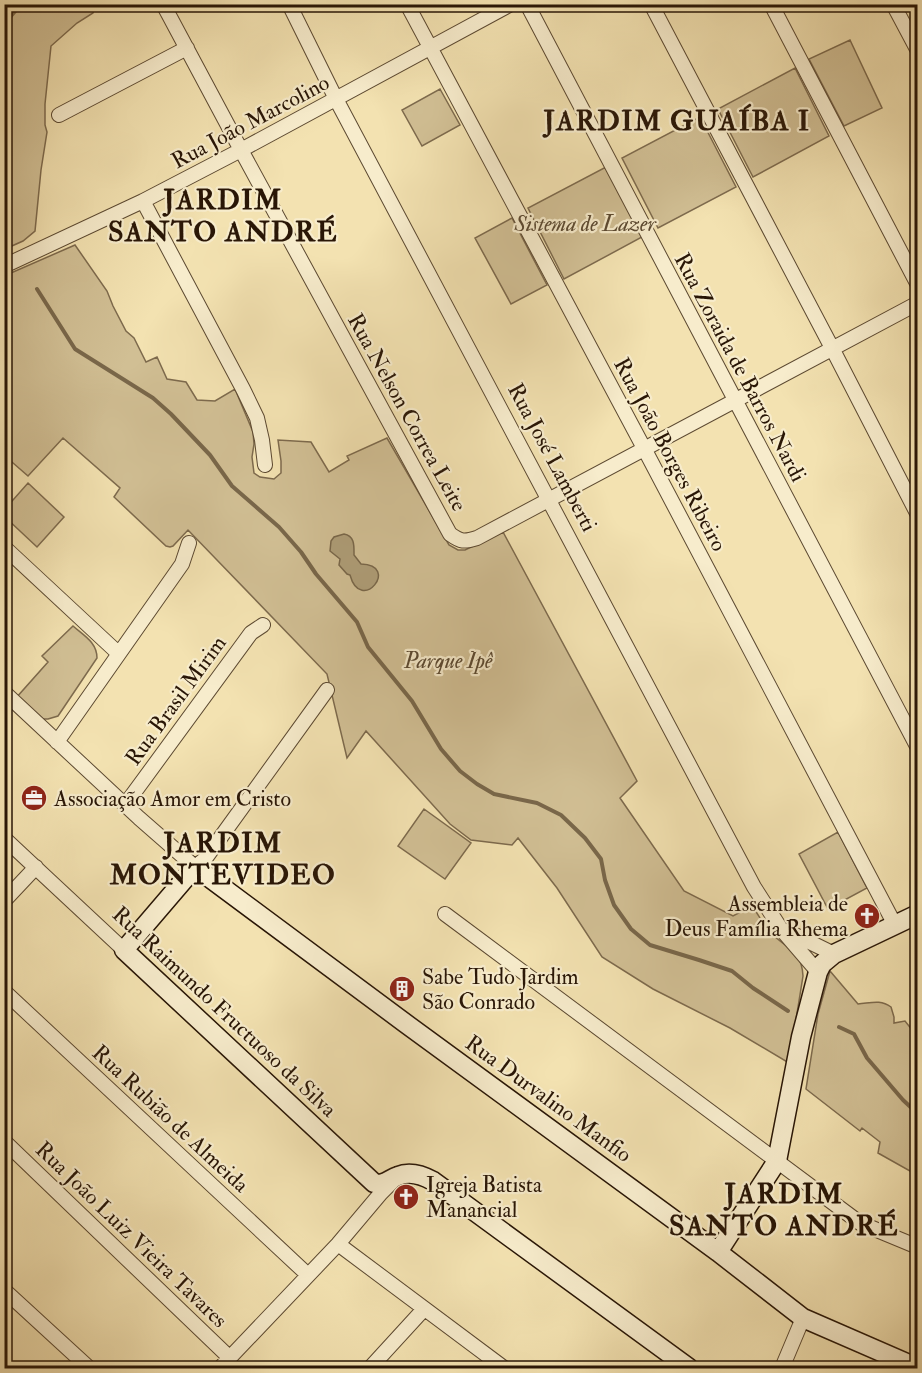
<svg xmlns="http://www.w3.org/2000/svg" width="922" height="1373" font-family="'IM FELL Double Pica',serif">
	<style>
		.green { fill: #d1bf94; stroke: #7d6a4d; stroke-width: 1.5 }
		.water { fill: #ae9d77; stroke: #79674a; stroke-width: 1.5 }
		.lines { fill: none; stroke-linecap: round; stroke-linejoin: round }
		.stream { stroke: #79674a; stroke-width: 4 }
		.street-casing { stroke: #5c4931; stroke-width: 16 }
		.secondary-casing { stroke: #291606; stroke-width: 21 }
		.street { stroke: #f7eccc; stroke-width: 14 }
		.secondary { stroke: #f7eccc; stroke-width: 18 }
		.labels { text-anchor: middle; stroke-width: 4.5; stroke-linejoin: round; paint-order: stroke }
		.street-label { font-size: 22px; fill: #291606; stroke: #f7eccc }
		.park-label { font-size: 22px; font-style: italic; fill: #5b4931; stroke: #f7eccc }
		.poi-label { font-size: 22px; fill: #291606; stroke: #f7eccc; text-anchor: start }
		.district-label { font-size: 28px; font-weight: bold; letter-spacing: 1.5px; fill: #291606; stroke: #f7eccc }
	</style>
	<rect width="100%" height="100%" fill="#f3e2b1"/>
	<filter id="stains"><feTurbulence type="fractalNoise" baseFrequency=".00333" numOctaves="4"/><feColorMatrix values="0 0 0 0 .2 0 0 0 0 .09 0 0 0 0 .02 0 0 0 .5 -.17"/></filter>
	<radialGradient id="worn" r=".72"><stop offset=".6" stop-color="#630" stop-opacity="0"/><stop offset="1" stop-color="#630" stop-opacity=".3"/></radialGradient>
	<path class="green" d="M 4,5 L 96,5 L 93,13 L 77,23 L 51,46 L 45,104 L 45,125 L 47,132 L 41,170 L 35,231 L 23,241 L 5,249 Z
		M 850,40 L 882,108 L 844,126 L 809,59 Z
		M 795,68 L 829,136 L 753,177 L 718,109 Z
		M 440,89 L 460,125 L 422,146 L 402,110 Z
		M 700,117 L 736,187 L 658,228 L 622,158 Z
		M 606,167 L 642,237 L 564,279 L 528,208 Z
		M 512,218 L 547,285 L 511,304 L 475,238 Z
		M 75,245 L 107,291 L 113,306 L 126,331 L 134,338 L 146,362 L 157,357 L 167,379 L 186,382 L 197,400 L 215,401 L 235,389 L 253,432 L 254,444 L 252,457 L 254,473 L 260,477 L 274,479 L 281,473 L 281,461 L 278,440 L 311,442 L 329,472 L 349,460 L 347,456 L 387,438 L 449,545 L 458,550 L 465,550 L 503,532 L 637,781 L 620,798 L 684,891 L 733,916 L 752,906 C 759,915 764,927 773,935 C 788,949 802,952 803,976 L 789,1063 L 730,1028 L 653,989 L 602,957 L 557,888 L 518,838 L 512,845 L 471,840 L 450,824 L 366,731 L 347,758 L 327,674 L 188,530 L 173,546 L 170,547 L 166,546 L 114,497 L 120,488 L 63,438 L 28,476 L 5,456 L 4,276 Z
		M 28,483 L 64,517 L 37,547 L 5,517 L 5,509 Z
		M 73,626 C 83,635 97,642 97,658 L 58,716 L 48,719 L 42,719 L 16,698 L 48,662 L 42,656 Z
		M 424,809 L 471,843 L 445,879 L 398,846 Z
		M 838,832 L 867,888 L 828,909 L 799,854 Z
		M 830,971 L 858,1004 C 871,1003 880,999 891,1007 L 894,1017 L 894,1023 L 905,1021 L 917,1036 L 917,1175 L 878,1153 L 880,1142 L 862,1128 L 860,1131 L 806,1089 L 818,1014 Z"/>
	<path class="water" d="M 344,534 C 355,536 354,546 354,555 L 361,564 C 401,565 361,615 350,575 L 347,574 L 339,565 L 340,559 L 330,551 L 331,541 L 334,537 Z"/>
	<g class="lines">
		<path class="stream" d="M 4,24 L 17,9 L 18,4
			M 4,111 L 10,228
			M 37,289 L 75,349 L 153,398 L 171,414 L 210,455 L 232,486 L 279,527 L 301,552 L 316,574 L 357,622 L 368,647 L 412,701 L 441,749 L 460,771 L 477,784 L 494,794 L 537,803 L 561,815 L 585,838 L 601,859 L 605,880 L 614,905 L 631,929 L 650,945 L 699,960 L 732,971 L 753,988 L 788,1011
			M 839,1027 L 854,1034 L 867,1058 L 903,1100 L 918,1114"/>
		<g class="street-casing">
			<path id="street" d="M 163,4 L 241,150 L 450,534 C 461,542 464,542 477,538 L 918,303
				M 289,4 L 336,99 L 754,887 L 781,929 L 818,972
				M 407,4 L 646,452 L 895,925
				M 527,4 L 918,748
				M 651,4 L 832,348 L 918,515
				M 771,4 L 918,285
				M 893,4 L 918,51
				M 59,115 L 187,48
				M 143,201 L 243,389 L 257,418 L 262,440 L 265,465
				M 4,266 L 143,201 L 241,150 L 511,4
				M 4,547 L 118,653
				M 4,692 L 139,818 L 195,867 L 205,859 L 327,690
				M 57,742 L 182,564 L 189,543
				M 125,805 L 251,633 L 263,625
				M 4,838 L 124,950
				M 4,901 L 36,867
				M 445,914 L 860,1223 L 918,1247
				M 787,931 L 834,954
				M 4,991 L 308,1275
				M 4,1141 L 230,1358
				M 338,1244 L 504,1368
				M 4,1290 L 89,1368
				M 220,1368 L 338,1244 L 381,1193 L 394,1180
				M 370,1368 L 424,1309
				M 782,1368 L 803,1318"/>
		</g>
		<g class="secondary-casing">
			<path id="secondary" d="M 718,1252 L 777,1161 L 801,1037 L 818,972 L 822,964 L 834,954 L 918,914
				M 689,1368 L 433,1181 C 422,1175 410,1171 398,1176 C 389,1179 384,1186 374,1183 L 124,950 L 195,867 L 405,1023 L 718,1252 L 803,1318 L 918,1368"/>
		</g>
		<use href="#street" class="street"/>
		<use href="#secondary" class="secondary"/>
	</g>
	<defs>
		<g id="office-disc" transform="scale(1.35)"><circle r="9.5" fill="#8f2418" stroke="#f7eccc"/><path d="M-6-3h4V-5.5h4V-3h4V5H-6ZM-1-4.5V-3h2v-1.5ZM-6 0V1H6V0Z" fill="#fff"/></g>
		<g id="church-disc" transform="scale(1.35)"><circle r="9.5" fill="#8f2418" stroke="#f7eccc"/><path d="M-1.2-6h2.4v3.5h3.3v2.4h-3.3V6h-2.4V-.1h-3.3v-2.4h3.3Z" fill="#fff"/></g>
		<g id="building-disc" transform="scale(1.35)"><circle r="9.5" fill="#8f2418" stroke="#f7eccc"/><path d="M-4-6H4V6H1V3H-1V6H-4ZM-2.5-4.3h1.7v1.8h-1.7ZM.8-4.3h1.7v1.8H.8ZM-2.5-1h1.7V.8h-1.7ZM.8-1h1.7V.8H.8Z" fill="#fff"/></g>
	</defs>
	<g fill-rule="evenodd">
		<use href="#office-disc" x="34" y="798"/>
		<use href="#church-disc" x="867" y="916"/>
		<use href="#building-disc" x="402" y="989"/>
		<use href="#church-disc" x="406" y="1197"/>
	</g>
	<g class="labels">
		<g class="street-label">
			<text transform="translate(250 121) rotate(-28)" y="8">Rua João Marcolino</text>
			<text transform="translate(741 367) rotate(62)" y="8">Rua Zoraida de Barros Nardi</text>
			<text transform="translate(408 412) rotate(61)" y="8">Rua Nelson Correa Leite</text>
			<text transform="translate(671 454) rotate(62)" y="8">Rua João Borges Ribeiro</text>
			<text transform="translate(553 457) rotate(62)" y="8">Rua José Lamberti</text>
			<text transform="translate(175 700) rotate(-54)" y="8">Rua Brasil Mirim</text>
			<text transform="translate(225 1011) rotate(43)" y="8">Rua Raimundo Fructuoso da Silva</text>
			<text transform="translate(549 1098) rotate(36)" y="8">Rua Durvalino Manfio</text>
			<text transform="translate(171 1118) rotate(43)" y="8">Rua Rubião de Almeida</text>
			<text transform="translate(132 1234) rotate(44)" y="8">Rua João Luiz Vieira Tavares</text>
		</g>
		<g class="park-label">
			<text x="585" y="231">Sistema de Lazer</text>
			<text x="448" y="668">Parque Ipê</text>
		</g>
		<g class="poi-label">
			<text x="54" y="806">Associação Amor em Cristo</text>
			<text x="848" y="911" text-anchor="end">Assembleia de<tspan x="848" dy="25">Deus Família Rhema</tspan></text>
			<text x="422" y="984">Sabe Tudo Jardim<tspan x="422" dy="25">São Conrado</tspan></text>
			<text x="426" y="1192">Igreja Batista<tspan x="426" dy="25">Manancial</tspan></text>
		</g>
		<g class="district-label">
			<text x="677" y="130">JARDIM GUAÍBA I</text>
			<text x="223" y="209">JARDIM<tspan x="223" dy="32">SANTO ANDRÉ</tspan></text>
			<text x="223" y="852">JARDIM<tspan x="223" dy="32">MONTEVIDEO</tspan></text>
			<text x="784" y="1203">JARDIM<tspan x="784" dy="32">SANTO ANDRÉ</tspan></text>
		</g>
	</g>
	<rect width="922" height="1373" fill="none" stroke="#f3e2b1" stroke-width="24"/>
	<rect x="6" y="6" width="910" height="1361" fill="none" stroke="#291606" stroke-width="3"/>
	<rect x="12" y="12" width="898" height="1349" fill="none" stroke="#291606" stroke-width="1.5"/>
	<rect width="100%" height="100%" filter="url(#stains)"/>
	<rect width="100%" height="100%" fill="url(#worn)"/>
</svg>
